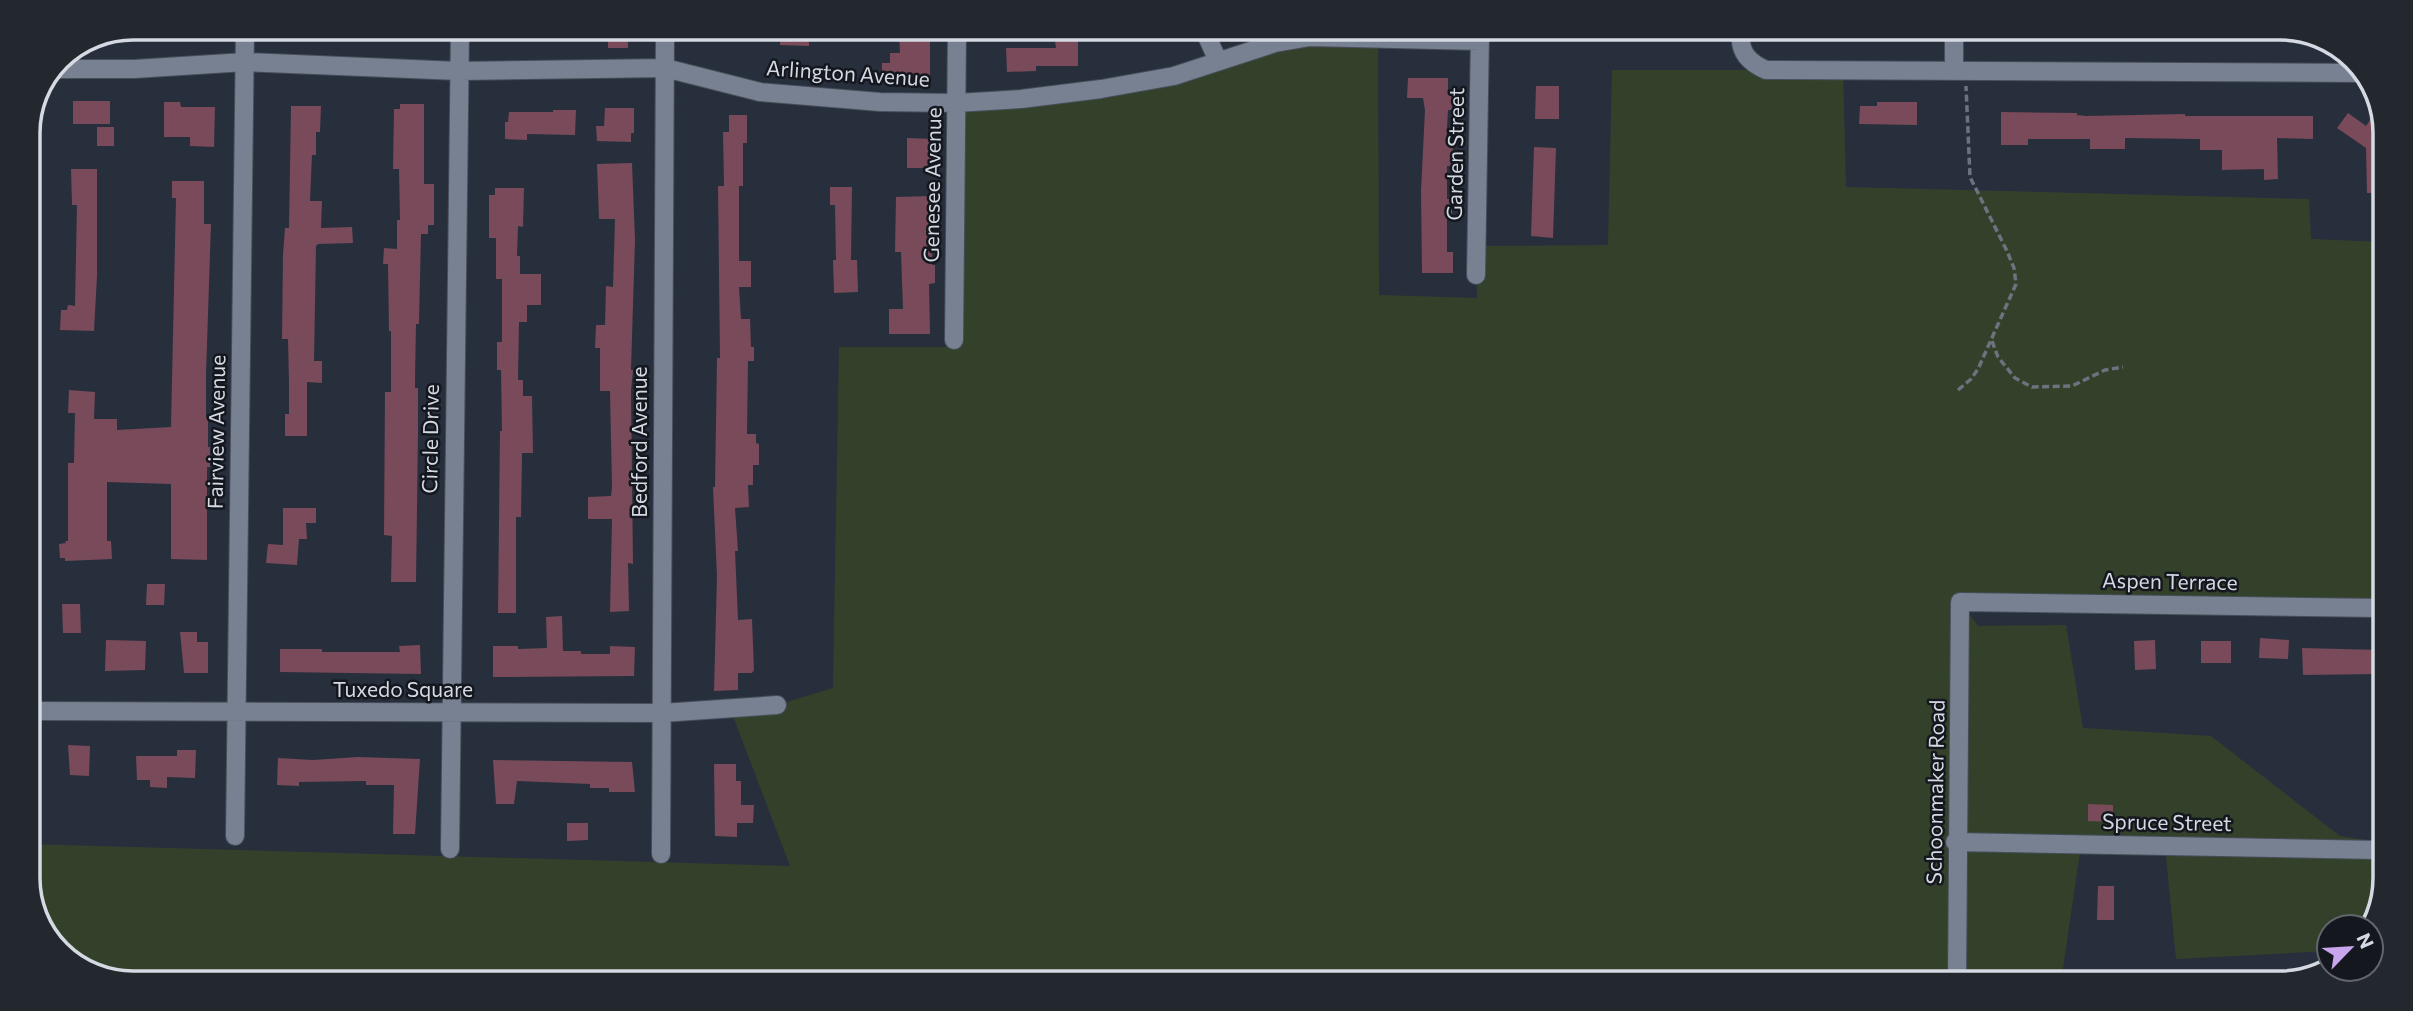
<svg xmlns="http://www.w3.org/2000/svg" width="2413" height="1011" font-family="Commissioner,sans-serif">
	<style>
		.green { fill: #34412a }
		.building { fill: #794a59 }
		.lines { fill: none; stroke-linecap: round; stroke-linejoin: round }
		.minor-casing { stroke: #474d59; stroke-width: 20 }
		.path { stroke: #6c727e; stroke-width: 3.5; stroke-dasharray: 7 3.5; stroke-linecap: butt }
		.minor { stroke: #788192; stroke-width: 18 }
		.labels { text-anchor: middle; stroke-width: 5; stroke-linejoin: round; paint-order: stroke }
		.street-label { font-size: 21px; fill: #d4d9e2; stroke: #14171e }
		.rim { fill: none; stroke: #d4d9e2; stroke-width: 3.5 }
	</style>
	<rect width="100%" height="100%" fill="#272f3d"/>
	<path class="green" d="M 1378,39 L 1379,295 L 1477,298 L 1477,246 L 1608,245 L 1612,70 L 1843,70 L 1846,187 L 2309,199 L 2311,239 L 2384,242 L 2380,608 L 1961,603 L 1978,626 L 2066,625 L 2083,728 L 2211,736 L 2340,836 L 2378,842 L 2377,918 L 2369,927 L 2329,927 L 2329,951 L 2176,959 L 2165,846 L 2081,845 L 2061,982 L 93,975 L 50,941 L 28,885 L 28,844 L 790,866 L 730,708 L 777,705 L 833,688 L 839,347 L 954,347 L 957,103 L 1101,89 L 1275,43 Z"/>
	<path class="building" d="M 608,30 L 628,30 L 628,48 L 608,48 Z
		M 781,30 L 809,30 L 809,46 L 780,45 Z
		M 899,31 L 930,31 L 930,78 L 882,77 L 882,63 L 890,63 L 890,53 L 900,53 Z
		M 1055,41 L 1078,41 L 1078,66 L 1036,66 L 1036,71 L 1007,72 L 1006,48 L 1056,48 Z
		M 1408,78 L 1448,78 L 1448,90 L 1452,91 L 1452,110 L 1448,110 L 1446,145 L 1453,146 L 1452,166 L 1447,166 L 1447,199 L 1452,199 L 1452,219 L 1447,219 L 1447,252 L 1453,252 L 1453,273 L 1422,273 L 1421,191 L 1425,110 L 1423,98 L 1407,98 Z
		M 1536,86 L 1559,86 L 1559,119 L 1535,119 Z
		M 73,101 L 110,101 L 110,124 L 73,124 Z
		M 164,102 L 180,102 L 181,107 L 215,107 L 214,147 L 190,146 L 190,137 L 164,137 Z
		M 1877,102 L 1917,102 L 1917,125 L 1859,124 L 1860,106 L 1877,106 Z
		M 400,104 L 424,104 L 424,184 L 434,184 L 434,225 L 428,225 L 428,234 L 421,234 L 419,324 L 416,324 L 415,378 L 415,388 L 418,388 L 418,432 L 416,582 L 391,582 L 392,536 L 384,535 L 385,392 L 391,392 L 391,331 L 389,331 L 388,264 L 383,264 L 384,248 L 397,249 L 397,220 L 400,220 L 399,169 L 393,169 L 394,109 L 400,109 Z
		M 291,106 L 321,106 L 320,132 L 316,132 L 316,155 L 312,155 L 310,201 L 322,201 L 321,228 L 352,227 L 353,243 L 318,244 L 316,246 L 314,361 L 322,361 L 322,383 L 307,382 L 307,436 L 285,436 L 285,414 L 289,414 L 289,382 L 288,339 L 282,339 L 283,254 L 285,228 L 289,228 Z
		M 605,108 L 634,108 L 634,133 L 631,133 L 631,142 L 597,141 L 596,126 L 604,126 Z
		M 2378,108 L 2385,127 L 2384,193 L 2367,193 L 2366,148 L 2337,128 L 2348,113 L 2366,126 Z
		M 553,110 L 576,110 L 575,135 L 527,134 L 527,140 L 505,139 L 505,122 L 508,122 L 509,112 L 553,112 Z
		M 2001,112 L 2077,113 L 2077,115 L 2086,116 L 2185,114 L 2185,116 L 2313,116 L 2313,139 L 2277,138 L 2278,179 L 2264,180 L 2264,169 L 2222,170 L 2222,150 L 2200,150 L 2200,139 L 2125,138 L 2125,149 L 2090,149 L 2090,139 L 2028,139 L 2028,145 L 2001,145 Z
		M 729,115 L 747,115 L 747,143 L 743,143 L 743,186 L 739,186 L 739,261 L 751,261 L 751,287 L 739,287 L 741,319 L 750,319 L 751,347 L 754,347 L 754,361 L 748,361 L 747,434 L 756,434 L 756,443 L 759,444 L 759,465 L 753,465 L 753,485 L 748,485 L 749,507 L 735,508 L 738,551 L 735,551 L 738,620 L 752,619 L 754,670 L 752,673 L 738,673 L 738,690 L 714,691 L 717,576 L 713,487 L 715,487 L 717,358 L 720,358 L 718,186 L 724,186 L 723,132 L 729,132 Z
		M 97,127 L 114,127 L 114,146 L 97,146 Z
		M 907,138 L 934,139 L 933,168 L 907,168 Z
		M 1534,147 L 1556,148 L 1553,238 L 1531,236 Z
		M 632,163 L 635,240 L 631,370 L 633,370 L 631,391 L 633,564 L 628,563 L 629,611 L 610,612 L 612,519 L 588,519 L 588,497 L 611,496 L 612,487 L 610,391 L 600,391 L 600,348 L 595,348 L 596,325 L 605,325 L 606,286 L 613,287 L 615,219 L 599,219 L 597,164 Z
		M 71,169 L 97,169 L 97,276 L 94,331 L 60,330 L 61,310 L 67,310 L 68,305 L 75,306 L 77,205 L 72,205 Z
		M 172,181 L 204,181 L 204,224 L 211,224 L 206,374 L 206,418 L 208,418 L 208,447 L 210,447 L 210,467 L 207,467 L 207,560 L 171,559 L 171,484 L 107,482 L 107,541 L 111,541 L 112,559 L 65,561 L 65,558 L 60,558 L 59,544 L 66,543 L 65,541 L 68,541 L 68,463 L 74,463 L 75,413 L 68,413 L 69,390 L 95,392 L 94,419 L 117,419 L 117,430 L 171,427 L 176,198 L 172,198 Z
		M 830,187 L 852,187 L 851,260 L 857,260 L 858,292 L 834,293 L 833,260 L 836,260 L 835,205 L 830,205 Z
		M 495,188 L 524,188 L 523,227 L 518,226 L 517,256 L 520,256 L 520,274 L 541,274 L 541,305 L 527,305 L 527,322 L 519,322 L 518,380 L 523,380 L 523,396 L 532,396 L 533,453 L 522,453 L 521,517 L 516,517 L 516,613 L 498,613 L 500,431 L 502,431 L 501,370 L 497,370 L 497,342 L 502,342 L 502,279 L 496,279 L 496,238 L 489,238 L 489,195 L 495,195 Z
		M 931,196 L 932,265 L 935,265 L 935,283 L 929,284 L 930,334 L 889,334 L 889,309 L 903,309 L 901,252 L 895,252 L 896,197 Z
		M 283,508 L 316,508 L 316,523 L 306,523 L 307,539 L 299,539 L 297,565 L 266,563 L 268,544 L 283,545 Z
		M 147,584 L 165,584 L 164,605 L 146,605 Z
		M 62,604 L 80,604 L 81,633 L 63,633 Z
		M 562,616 L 563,651 L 581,651 L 581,654 L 610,654 L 610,646 L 635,647 L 634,676 L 493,677 L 493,646 L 518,646 L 518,649 L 547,648 L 546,617 Z
		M 180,632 L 197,632 L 197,642 L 208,642 L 208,673 L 184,673 Z
		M 2260,638 L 2289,640 L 2288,659 L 2259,658 Z
		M 106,640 L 146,641 L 145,670 L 105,671 Z
		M 2155,640 L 2156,669 L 2135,670 L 2134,641 Z
		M 2201,641 L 2231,641 L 2231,663 L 2201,663 Z
		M 420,645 L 421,674 L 280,672 L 280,649 L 322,649 L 322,652 L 400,652 L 399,646 Z
		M 2302,648 L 2380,650 L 2379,674 L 2303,675 Z
		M 68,745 L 90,746 L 89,776 L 70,775 Z
		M 177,750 L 196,750 L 195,778 L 167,777 L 167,788 L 150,787 L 150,780 L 137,780 L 136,756 L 177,756 Z
		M 358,757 L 420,759 L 415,834 L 393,834 L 394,785 L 366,785 L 366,781 L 299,782 L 299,786 L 277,785 L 278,758 L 313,760 Z
		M 493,760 L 632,762 L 635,792 L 609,792 L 609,788 L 590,788 L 590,784 L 517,781 L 514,804 L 496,804 Z
		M 714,764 L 736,764 L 736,781 L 741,781 L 741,805 L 754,805 L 753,823 L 737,823 L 737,837 L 715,836 Z
		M 2088,804 L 2113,805 L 2113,822 L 2088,821 Z
		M 567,823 L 588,823 L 588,840 L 567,841 Z
		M 2098,886 L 2114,886 L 2114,920 L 2097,920 Z"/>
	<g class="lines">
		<g class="minor-casing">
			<path id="minor" d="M 1205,32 L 1218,61
				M 1741,34 C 1739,53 1750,63 1766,70 L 2365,73
				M 1954,35 L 1954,70
				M 55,69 L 134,69 L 245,62 L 459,71 L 665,68 L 760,92 L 880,102 L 957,103 L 1021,99 L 1101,89 L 1174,76 L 1275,43 L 1310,37 L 1480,41
				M 1476,275 L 1480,33
				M 954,340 L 957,31
				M 28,476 L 31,122
				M 28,711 L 662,713 L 777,705
				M 235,836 L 245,28
				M 1955,842 L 2378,850
				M 450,849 L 460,29
				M 661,854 L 665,30
				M 1957,982 L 1960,602 L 2380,608"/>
		</g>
		<path class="path" d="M 1992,341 L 1998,357 L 2015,378 L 2032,387 L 2072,386 L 2105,370 L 2123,367
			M 1958,390 L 1971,379 L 1978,369 L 2016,284 L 2014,268 L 2007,251 L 1970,177 L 1966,86"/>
		<use href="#minor" class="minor"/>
	</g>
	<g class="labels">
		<g class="street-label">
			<text transform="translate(848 74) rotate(4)" y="7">Arlington Avenue</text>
			<text transform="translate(1456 154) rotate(-89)" y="7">Garden Street</text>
			<text transform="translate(933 185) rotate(-89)" y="7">Genesee Avenue</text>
			<text transform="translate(217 432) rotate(-89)" y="7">Fairview Avenue</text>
			<text transform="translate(431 439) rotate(-89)" y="7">Circle Drive</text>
			<text transform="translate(640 442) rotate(-90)" y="7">Bedford Avenue</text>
			<text transform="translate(2170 582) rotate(1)" y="7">Aspen Terrace</text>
			<text x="403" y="697">Tuxedo Square</text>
			<text transform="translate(1936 792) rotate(-89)" y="7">Schoonmaker Road</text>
			<text transform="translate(2167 823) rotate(1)" y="7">Spruce Street</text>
		</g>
	</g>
	<path d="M0 0H2413V1011H0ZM133 40H2280A93 93 0 0 1 2373 133V878A93 93 0 0 1 2280 971H133A93 93 0 0 1 40 878V133A93 93 0 0 1 133 40Z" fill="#23272e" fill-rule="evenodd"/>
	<path class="rim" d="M133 40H2280A93 93 0 0 1 2373 133V878A93 93 0 0 1 2280 971H133A93 93 0 0 1 40 878V133A93 93 0 0 1 133 40Z"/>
	<g transform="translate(2350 948) rotate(65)"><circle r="33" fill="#14171e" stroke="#61656c" stroke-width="2"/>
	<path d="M0-5L12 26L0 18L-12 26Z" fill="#c9a5ee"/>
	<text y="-10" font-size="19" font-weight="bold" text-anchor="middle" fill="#d4d9e2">N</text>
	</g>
</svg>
